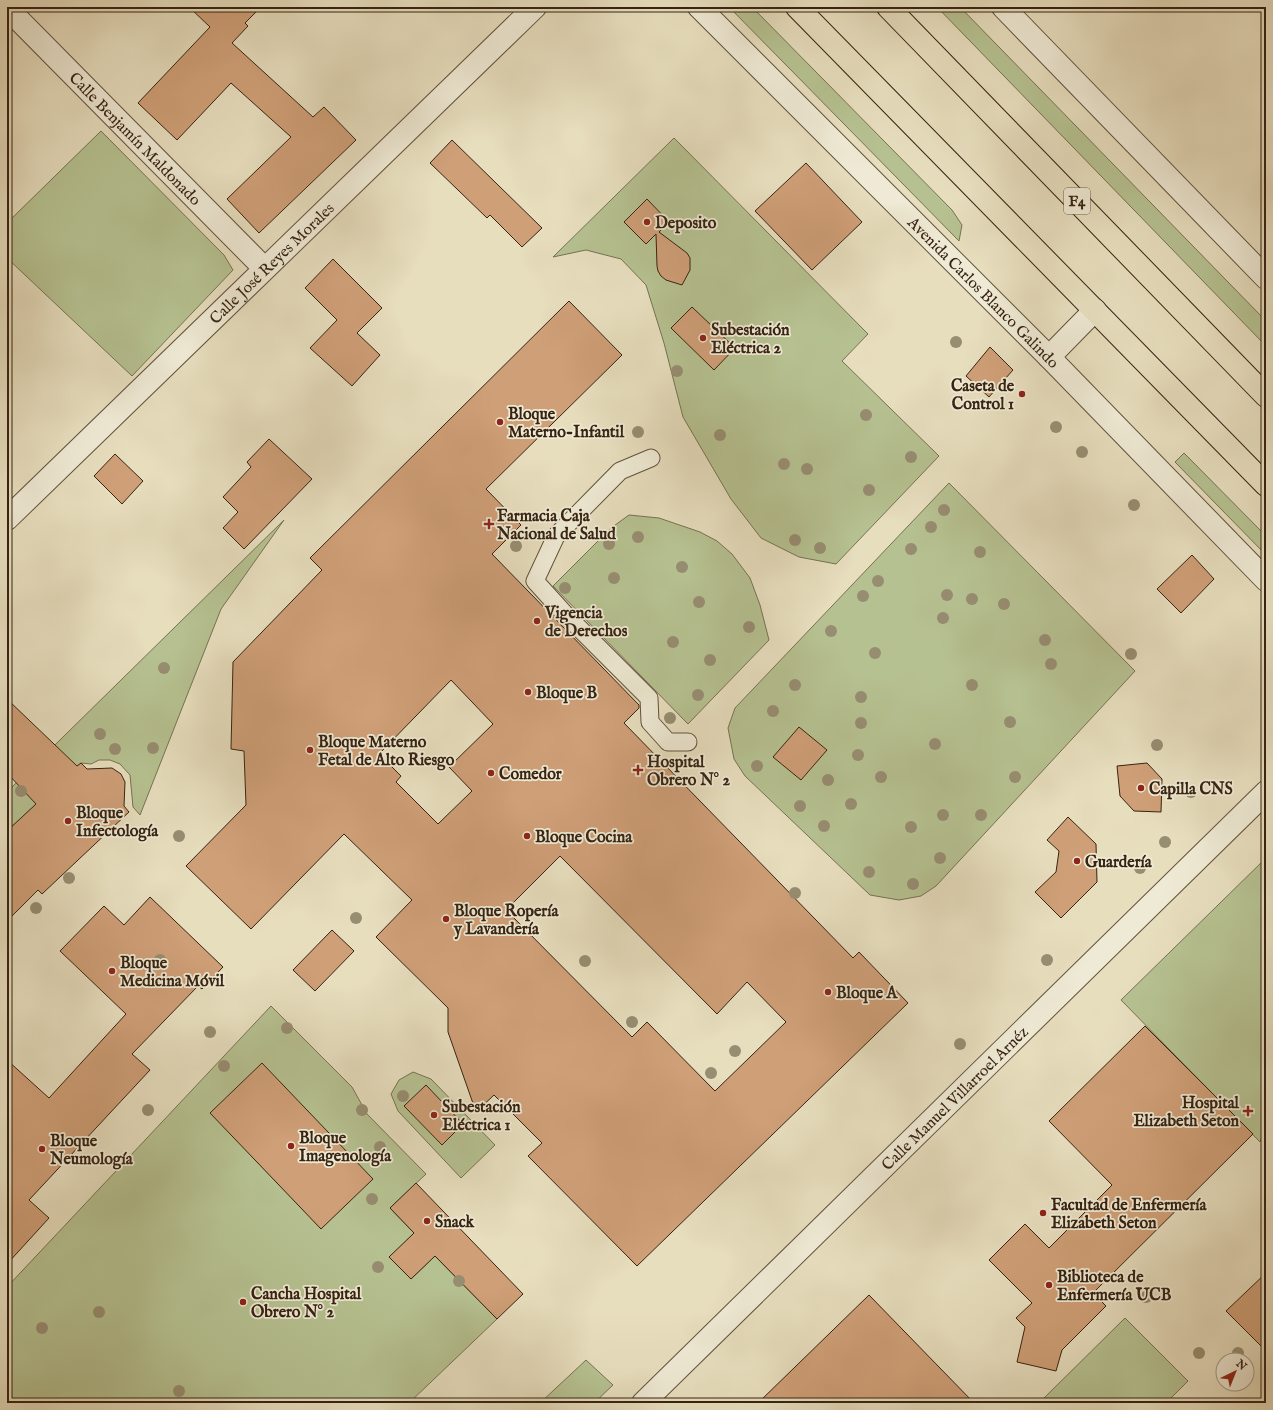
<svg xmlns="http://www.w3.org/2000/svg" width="1273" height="1410" font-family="'IM FELL English',serif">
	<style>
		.green { fill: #b6c191; stroke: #767252 }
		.building { fill: #cf9f77; stroke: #362312; fill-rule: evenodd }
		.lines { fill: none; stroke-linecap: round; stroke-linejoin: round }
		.service-casing { stroke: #62523d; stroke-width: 19 }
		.minor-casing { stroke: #62523d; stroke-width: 24 }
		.trunk-casing { stroke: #362312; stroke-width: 24 }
		.service { stroke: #efead5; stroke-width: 17 }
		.minor { stroke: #efead5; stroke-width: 22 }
		.trunk { stroke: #e7debe; stroke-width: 22 }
		.tree { fill: #978d71 }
		.poi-dot { fill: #8f2418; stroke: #efead5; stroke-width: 1.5 }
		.labels { text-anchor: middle; stroke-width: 3.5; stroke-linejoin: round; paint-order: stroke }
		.shield { fill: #efead5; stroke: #6e5f4c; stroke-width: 1 }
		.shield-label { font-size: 15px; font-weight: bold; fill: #362312 }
		.street-label { font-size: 16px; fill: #362312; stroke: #efead5 }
		.poi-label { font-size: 16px; font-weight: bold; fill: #362312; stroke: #efead5; text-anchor: start }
	</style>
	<rect width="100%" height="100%" fill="#e7debe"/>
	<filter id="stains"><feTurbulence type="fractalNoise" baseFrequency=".005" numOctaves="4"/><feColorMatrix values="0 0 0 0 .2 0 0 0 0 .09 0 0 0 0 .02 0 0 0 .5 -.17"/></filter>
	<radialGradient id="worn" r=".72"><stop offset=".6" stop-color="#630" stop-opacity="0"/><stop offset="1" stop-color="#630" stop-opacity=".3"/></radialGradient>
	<path class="green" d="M 729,7 L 752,7 L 952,210 L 962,225 L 959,241 Z
		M 937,7 L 960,7 L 1266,321 L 1266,346 Z
		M 101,131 L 224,255 L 233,270 L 132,376 L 7,258 L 7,223 Z
		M 674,138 L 868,334 L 842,361 L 939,456 L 836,564 L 799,557 L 761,538 L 731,499 L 683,417 L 664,343 L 646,285 L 621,259 L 586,250 L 553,257 Z
		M 1184,453 L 1266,536 L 1266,555 L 1175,462 Z
		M 949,483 L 1135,671 L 936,886 L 921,896 L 899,900 L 870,895 L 745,776 L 734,759 L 728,728 L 735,708 Z
		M 629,515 L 659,518 L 700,532 L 717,541 L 732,554 L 750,578 L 760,605 L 769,640 L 688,724 L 553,586 L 611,528 Z
		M 284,520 L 221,609 L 140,815 L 133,807 L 130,775 L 120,764 L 110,760 L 99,760 L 91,764 L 81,763 L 7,831 L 7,792 Z
		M 1266,858 L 1266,1125 L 1260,1142 L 1121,1000 Z
		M 271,1006 L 352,1087 L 367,1114 L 426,1174 L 390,1208 L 414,1233 L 390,1257 L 411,1279 L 435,1256 L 497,1319 L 409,1403 L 7,1403 L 7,1287 Z
		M 413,1072 L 431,1079 L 495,1145 L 461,1178 L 398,1111 L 391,1094 L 399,1080 Z
		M 1125,1318 L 1188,1381 L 1166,1403 L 1039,1403 Z
		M 586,1360 L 613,1385 L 594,1403 L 540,1403 Z"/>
	<path class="building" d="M 189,7 L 261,7 L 245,23 L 248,26 L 232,43 L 313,117 L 324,107 L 356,140 L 259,233 L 227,199 L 291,137 L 231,83 L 177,140 L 138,103 L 210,27 Z
		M 452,140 L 542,228 L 522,247 L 490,215 L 487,218 L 430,163 Z
		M 806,163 L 862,222 L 812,270 L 755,211 Z
		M 647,199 L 669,222 L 659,232 L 687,253 L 690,258 L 690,270 L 682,285 L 666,280 L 661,276 L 658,271 L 657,266 L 656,234 L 646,244 L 624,222 Z
		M 333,259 L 382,308 L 357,333 L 380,355 L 352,386 L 310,348 L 337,320 L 305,288 Z
		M 569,301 L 622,355 L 486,489 L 521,525 L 492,554 L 639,705 L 639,708 L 624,723 L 853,958 L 859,952 L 908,1003 L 637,1266 L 528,1156 L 542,1143 L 494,1095 L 476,1112 L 448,1032 L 448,1008 L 376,937 L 412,900 L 344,834 L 251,929 L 186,866 L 246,805 L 244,751 L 231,749 L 233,662 L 322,570 L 310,558 ZM 451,680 L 493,724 L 449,767 L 472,791 L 438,824 L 396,782 L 401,776 L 379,754 ZM 560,856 L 717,1014 L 747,982 L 786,1022 L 715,1091 L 647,1022 L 632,1037 L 506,910 Z
		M 692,307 L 735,348 L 714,370 L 671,328 Z
		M 990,347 L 1013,370 L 989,397 L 966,376 Z
		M 269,439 L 312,479 L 244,549 L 223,528 L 238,512 L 223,497 L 251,467 L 247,462 Z
		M 115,454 L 143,481 L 122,504 L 94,476 Z
		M 1192,555 L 1214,579 L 1181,613 L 1157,589 Z
		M 7,699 L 77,766 L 81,763 L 87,769 L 112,768 L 121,774 L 125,782 L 124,806 L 129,812 L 42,894 L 38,890 L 7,921 L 7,831 L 36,804 L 7,773 Z
		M 799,727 L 827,750 L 801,780 L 773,757 Z
		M 1147,763 L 1162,779 L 1161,812 L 1134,811 L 1120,796 L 1117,766 Z
		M 1068,817 L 1096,844 L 1097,882 L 1061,918 L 1035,892 L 1056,872 L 1059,851 L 1047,840 Z
		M 150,897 L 223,967 L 202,989 L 198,986 L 132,1054 L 150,1070 L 29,1200 L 49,1218 L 7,1264 L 7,1060 L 49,1098 L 126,1014 L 60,951 L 104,906 L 124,925 Z
		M 332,930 L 354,951 L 315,991 L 293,970 Z
		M 1145,1026 L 1253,1134 L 1093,1293 L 1106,1306 L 1062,1350 L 1056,1371 L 1017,1362 L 1025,1327 L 1016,1318 L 1032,1303 L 989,1260 L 1025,1224 L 1049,1248 L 1112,1185 L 1049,1121 Z
		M 262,1063 L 373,1179 L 321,1229 L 210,1113 Z
		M 426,1085 L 463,1124 L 442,1145 L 404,1106 Z
		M 416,1183 L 523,1294 L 497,1319 L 435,1256 L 411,1279 L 389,1257 L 414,1233 L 390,1208 Z
		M 1266,1273 L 1266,1351 L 1226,1311 Z
		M 869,1295 L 974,1403 L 758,1403 Z"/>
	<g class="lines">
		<g class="service-casing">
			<path id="service" d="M 651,458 L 620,471 L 556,536 L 535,581 L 564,613 L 649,698 L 650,722 L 668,742 L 688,742"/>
		</g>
		<g class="minor-casing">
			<g id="minor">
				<path id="s1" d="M 699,7 L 1049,357 L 1266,580"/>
				<path d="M 1003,7 L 1266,278"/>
				<path id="s2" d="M 7,8 L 264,268"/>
				<path d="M 1049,357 L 1095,310"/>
				<path id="s3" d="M 7,519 L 535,7"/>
				<path id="s4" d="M 643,1403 L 1266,792"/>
			</g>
		</g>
		<g class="trunk-casing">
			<path id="trunk" d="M 797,7 L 1266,485
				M 888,7 L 1266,396"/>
		</g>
		<use href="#service" class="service"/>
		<use href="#minor" class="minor"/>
		<use href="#trunk" class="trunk"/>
	</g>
	<g class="tree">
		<circle cx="956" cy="342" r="6"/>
		<circle cx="677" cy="371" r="6"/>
		<circle cx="866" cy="415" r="6"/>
		<circle cx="1056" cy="427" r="6"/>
		<circle cx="638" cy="432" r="6"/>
		<circle cx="720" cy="435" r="6"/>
		<circle cx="1082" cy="452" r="6"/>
		<circle cx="911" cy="457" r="6"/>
		<circle cx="784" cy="464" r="6"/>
		<circle cx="807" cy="469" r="6"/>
		<circle cx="869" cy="490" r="6"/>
		<circle cx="1134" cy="505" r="6"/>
		<circle cx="944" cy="510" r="6"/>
		<circle cx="931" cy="527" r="6"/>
		<circle cx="638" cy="537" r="6"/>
		<circle cx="795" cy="540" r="6"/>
		<circle cx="609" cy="544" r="6"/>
		<circle cx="516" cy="546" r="6"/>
		<circle cx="820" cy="548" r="6"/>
		<circle cx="911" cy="549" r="6"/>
		<circle cx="980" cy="552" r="6"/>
		<circle cx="682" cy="567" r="6"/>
		<circle cx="614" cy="578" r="6"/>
		<circle cx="878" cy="581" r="6"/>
		<circle cx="565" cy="588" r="6"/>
		<circle cx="947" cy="595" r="6"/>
		<circle cx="863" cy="596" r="6"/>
		<circle cx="972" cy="599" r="6"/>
		<circle cx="699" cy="602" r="6"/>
		<circle cx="1004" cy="604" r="6"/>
		<circle cx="943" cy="618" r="6"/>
		<circle cx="749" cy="627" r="6"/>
		<circle cx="831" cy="631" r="6"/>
		<circle cx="1045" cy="640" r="6"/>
		<circle cx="673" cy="642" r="6"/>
		<circle cx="875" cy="653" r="6"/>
		<circle cx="1131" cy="654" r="6"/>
		<circle cx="710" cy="660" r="6"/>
		<circle cx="1051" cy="664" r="6"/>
		<circle cx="164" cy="668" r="6"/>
		<circle cx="795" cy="685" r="6"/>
		<circle cx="972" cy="685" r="6"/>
		<circle cx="698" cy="695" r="6"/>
		<circle cx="861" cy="697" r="6"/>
		<circle cx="773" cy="711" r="6"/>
		<circle cx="670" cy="718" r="6"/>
		<circle cx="1010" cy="722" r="6"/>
		<circle cx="861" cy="723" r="6"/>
		<circle cx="100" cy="734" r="6"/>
		<circle cx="935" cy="744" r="6"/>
		<circle cx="1157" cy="745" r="6"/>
		<circle cx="153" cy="748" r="6"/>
		<circle cx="115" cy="749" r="6"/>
		<circle cx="858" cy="755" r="6"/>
		<circle cx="757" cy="766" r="6"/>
		<circle cx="881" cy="777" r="6"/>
		<circle cx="1015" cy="777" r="6"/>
		<circle cx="828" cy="780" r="6"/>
		<circle cx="21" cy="791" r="6"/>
		<circle cx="1191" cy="792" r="6"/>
		<circle cx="851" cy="804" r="6"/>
		<circle cx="800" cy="806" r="6"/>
		<circle cx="943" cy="815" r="6"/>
		<circle cx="981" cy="815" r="6"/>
		<circle cx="824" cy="826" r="6"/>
		<circle cx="911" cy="827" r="6"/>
		<circle cx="179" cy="836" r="6"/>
		<circle cx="1165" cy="842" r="6"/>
		<circle cx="940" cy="858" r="6"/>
		<circle cx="1140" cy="868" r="6"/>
		<circle cx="869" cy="872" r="6"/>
		<circle cx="69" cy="878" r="6"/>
		<circle cx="913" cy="884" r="6"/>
		<circle cx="795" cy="893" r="6"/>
		<circle cx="36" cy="908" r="6"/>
		<circle cx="356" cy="918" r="6"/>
		<circle cx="160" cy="960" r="6"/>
		<circle cx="1047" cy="960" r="6"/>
		<circle cx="585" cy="961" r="6"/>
		<circle cx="632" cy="1022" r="6"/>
		<circle cx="287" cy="1028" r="6"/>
		<circle cx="210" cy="1032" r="6"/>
		<circle cx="960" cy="1044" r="6"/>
		<circle cx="735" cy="1051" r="6"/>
		<circle cx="224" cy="1066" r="6"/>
		<circle cx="711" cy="1073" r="6"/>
		<circle cx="403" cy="1096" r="6"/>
		<circle cx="148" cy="1110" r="6"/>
		<circle cx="362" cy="1110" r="6"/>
		<circle cx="380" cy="1147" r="6"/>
		<circle cx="372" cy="1199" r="6"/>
		<circle cx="378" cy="1267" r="6"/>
		<circle cx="459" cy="1281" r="6"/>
		<circle cx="1146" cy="1297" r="6"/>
		<circle cx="99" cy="1312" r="6"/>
		<circle cx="42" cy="1328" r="6"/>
		<circle cx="1199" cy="1353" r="6"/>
		<circle cx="1238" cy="1353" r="6"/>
		<circle cx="179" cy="1391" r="6"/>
	</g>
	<g class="poi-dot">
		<circle cx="647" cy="222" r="4"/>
		<circle cx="703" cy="338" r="4"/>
		<circle cx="1022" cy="394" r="4"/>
		<circle cx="500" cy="422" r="4"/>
		<path d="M487 518h4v4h4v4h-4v4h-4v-4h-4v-4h4z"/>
		<circle cx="537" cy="621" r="4"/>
		<circle cx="528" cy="692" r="4"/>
		<circle cx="310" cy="750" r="4"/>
		<path d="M636 764h4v4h4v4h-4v4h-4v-4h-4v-4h4z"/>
		<circle cx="491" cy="773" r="4"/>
		<circle cx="1141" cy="788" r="4"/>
		<circle cx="68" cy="821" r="4"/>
		<circle cx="527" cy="836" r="4"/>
		<circle cx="1077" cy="861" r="4"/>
		<circle cx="446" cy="919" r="4"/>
		<circle cx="112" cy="971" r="4"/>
		<circle cx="828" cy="992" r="4"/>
		<path d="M1246 1105h4v4h4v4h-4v4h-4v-4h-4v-4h4z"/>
		<circle cx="434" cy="1115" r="4"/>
		<circle cx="291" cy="1146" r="4"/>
		<circle cx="42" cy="1149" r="4"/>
		<circle cx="1043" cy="1213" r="4"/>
		<circle cx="427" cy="1221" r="4"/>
		<circle cx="1049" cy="1285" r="4"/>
		<circle cx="243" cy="1302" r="4"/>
	</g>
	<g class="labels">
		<rect class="shield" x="1064" y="188" width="26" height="26" rx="3"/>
		<g class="shield-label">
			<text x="1077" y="206">F4</text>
		</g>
		<g class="street-label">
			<text dy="6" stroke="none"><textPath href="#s2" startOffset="183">Calle Benjamín Maldonado</textPath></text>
			<text dy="6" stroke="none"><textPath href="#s3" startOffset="368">Calle José Reyes Morales</textPath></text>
			<text dy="6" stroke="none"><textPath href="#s1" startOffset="403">Avenida Carlos Blanco Galindo</textPath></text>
			<text dy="6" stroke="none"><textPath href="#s4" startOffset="436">Calle Manuel Villarroel Arnéz</textPath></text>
		</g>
		<g class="poi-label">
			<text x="655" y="228">Deposito</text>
			<text x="711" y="335">Subestación<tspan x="711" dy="18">Eléctrica 2</tspan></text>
			<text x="1014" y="391" text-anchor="end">Caseta de<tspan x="1014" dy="18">Control 1</tspan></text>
			<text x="508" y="419">Bloque<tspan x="508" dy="18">Materno-Infantil</tspan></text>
			<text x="497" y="521">Farmacia Caja<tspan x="497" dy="18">Nacional de Salud</tspan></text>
			<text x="545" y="618">Vigencia<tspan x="545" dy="18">de Derechos</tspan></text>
			<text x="536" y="698">Bloque B</text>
			<text x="318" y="747">Bloque Materno<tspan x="318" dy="18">Fetal de Alto Riesgo</tspan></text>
			<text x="647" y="767">Hospital<tspan x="647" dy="18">Obrero N° 2</tspan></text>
			<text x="499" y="779">Comedor</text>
			<text x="1149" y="794">Capilla CNS</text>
			<text x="76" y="818">Bloque<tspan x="76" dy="18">Infectología</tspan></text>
			<text x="535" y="842">Bloque Cocina</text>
			<text x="1085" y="867">Guardería</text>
			<text x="454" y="916">Bloque Ropería<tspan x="454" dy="18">y Lavandería</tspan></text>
			<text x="120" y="968">Bloque<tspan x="120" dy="18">Medicina Móvil</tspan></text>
			<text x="836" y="998">Bloque A</text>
			<text x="1239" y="1108" text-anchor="end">Hospital<tspan x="1239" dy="18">Elizabeth Seton</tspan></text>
			<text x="442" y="1112">Subestación<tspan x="442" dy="18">Eléctrica 1</tspan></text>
			<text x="299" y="1143">Bloque<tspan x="299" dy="18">Imagenología</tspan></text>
			<text x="50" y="1146">Bloque<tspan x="50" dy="18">Neumología</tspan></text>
			<text x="1051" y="1210">Facultad de Enfermería<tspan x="1051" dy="18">Elizabeth Seton</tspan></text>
			<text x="435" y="1227">Snack</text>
			<text x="1057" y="1282">Biblioteca de<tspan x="1057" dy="18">Enfermería UCB</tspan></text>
			<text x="251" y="1299">Cancha Hospital<tspan x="251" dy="18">Obrero N° 2</tspan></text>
		</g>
	</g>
	<rect width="1273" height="1410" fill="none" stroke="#e7debe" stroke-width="24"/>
	<rect x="8" y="8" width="1257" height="1394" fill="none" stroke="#362312" stroke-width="2"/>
	<rect x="12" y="12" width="1249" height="1386" fill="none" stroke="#362312"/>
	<g transform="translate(1235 1372) rotate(43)"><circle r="19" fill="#efead5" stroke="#a59a87"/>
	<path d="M0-3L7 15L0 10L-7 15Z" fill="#8f2418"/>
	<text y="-6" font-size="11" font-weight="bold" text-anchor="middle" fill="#362312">N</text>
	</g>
	<rect width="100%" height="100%" filter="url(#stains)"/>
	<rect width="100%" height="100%" fill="url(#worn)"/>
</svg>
